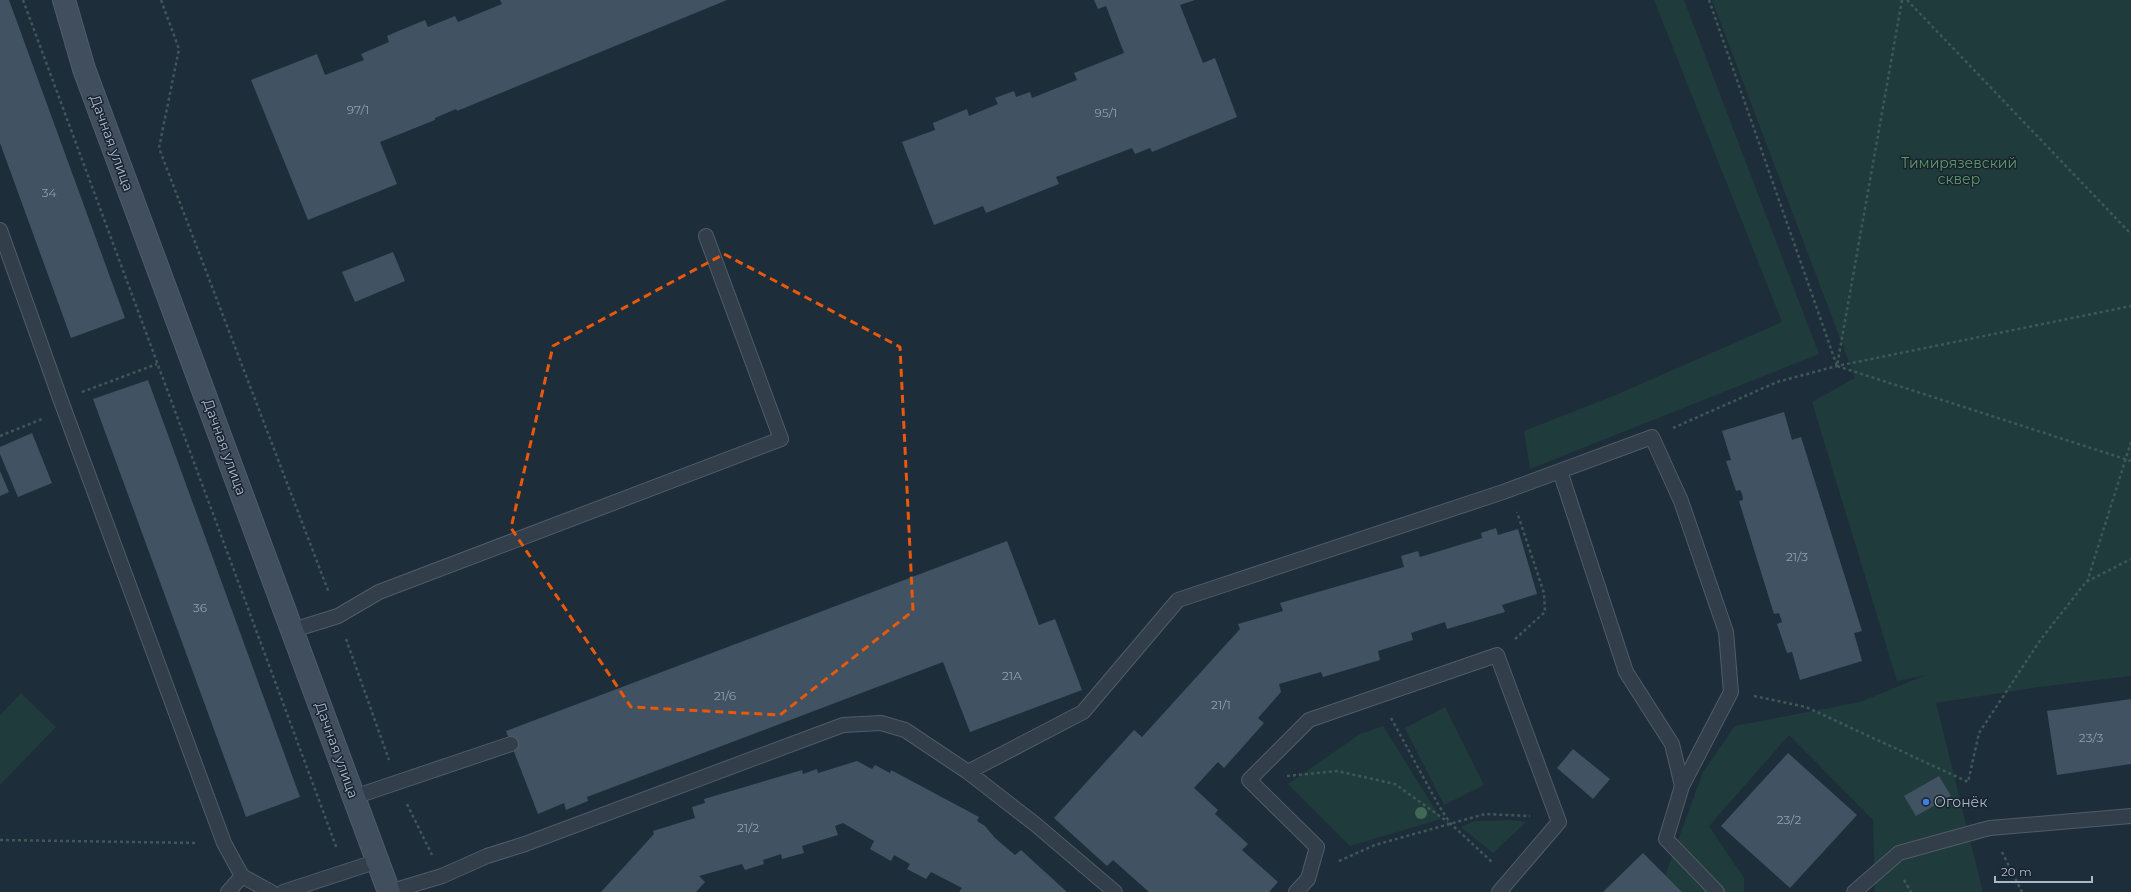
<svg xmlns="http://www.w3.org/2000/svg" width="2131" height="892" font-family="Montserrat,sans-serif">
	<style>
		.green { fill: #203b3b }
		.building { fill: #415262 }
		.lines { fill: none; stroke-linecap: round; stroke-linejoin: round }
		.lane-casing { stroke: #505c68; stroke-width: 16 }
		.secondary-casing { stroke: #505c68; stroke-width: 24 }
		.path { stroke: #3e5858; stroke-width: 2.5; stroke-dasharray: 3 3; stroke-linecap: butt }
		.lane { stroke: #323e4a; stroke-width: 14 }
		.secondary { stroke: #404e5e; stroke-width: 22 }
		.tree { fill: #436954 }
		.marked { fill: none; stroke: #e8590c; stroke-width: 3; stroke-dasharray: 8 5; stroke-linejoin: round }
		.shop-dot { fill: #3f7fe0; stroke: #18232f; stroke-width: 1.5 }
		.labels { text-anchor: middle; stroke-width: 3; stroke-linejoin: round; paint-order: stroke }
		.number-label { font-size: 12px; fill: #919fae }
		.street-label { font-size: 14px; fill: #acb9c7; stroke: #18232f }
		.park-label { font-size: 14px; fill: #619a69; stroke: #18232f }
		.poi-label { font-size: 14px; fill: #acb9c7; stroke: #18232f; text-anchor: start }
	</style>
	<rect width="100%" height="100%" fill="#1e2d3a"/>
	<path class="green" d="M 1654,0 L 1684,0 L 1819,354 L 1530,469 L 1524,431 L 1618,394 L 1782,322 Z
		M 1712,0 L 2131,0 L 2131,676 L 2039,687 L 1936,703 L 1983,892 L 1875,892 L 1873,820 L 1789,735 L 1709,826 L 1744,878 L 1744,892 L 1659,892 L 1703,772 L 1735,726 L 1860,702 L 1926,675 L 1897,681 L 1812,402 L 1855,378 Z
		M 21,693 L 56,727 L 0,785 L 0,715 Z
		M 1445,707 L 1484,785 L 1444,805 L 1405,728 Z
		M 1383,726 L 1441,819 L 1350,846 L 1288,784 L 1360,734 Z
		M 1511,820 L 1526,822 L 1493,853 L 1461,827 L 1475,821 Z"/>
	<path class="building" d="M 0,0 L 9,0 L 125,318 L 71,338 L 0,143 Z
		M 500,0 L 727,0 L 457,111 L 456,109 L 435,118 L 435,120 L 380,142 L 397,184 L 308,220 L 251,80 L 317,54 L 325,75 L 364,60 L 361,54 L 389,42 L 387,36 L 396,32 L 425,20 L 428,27 L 455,16 L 458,22 L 502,4 Z
		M 1094,0 L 1195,0 L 1180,5 L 1203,63 L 1215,58 L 1237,117 L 1152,152 L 1150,148 L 1135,154 L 1132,148 L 1056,177 L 1059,184 L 986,213 L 983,206 L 934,225 L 902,142 L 935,130 L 933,123 L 967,109 L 969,116 L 998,104 L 995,98 L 1014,91 L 1016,97 L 1030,92 L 1032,98 L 1077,80 L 1074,73 L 1124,53 L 1106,6 L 1098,9 Z
		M 393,252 L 405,281 L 355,302 L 342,272 Z
		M 148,380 L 300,797 L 246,817 L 93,399 Z
		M 1784,412 L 1792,440 L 1801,437 L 1862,631 L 1854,633 L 1862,661 L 1800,680 L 1792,652 L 1787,653 L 1777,624 L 1782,622 L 1779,613 L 1774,614 L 1739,501 L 1743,500 L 1742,494 L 1740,490 L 1736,491 L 1726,461 L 1731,460 L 1722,431 Z
		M 32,433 L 52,483 L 18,497 L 0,454 L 0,447 Z
		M 0,471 L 9,492 L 0,496 Z
		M 1496,528 L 1498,535 L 1518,529 L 1537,594 L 1502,605 L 1505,612 L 1447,629 L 1445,622 L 1411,633 L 1413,640 L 1378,651 L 1380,660 L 1323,677 L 1321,672 L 1279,684 L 1281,692 L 1258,718 L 1264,723 L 1224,768 L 1218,762 L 1194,788 L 1218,810 L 1215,814 L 1248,844 L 1242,850 L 1278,882 L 1269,892 L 1149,892 L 1113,860 L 1107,866 L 1054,818 L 1134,730 L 1142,737 L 1240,629 L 1238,624 L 1283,611 L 1280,603 L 1404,567 L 1401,556 L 1418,551 L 1420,557 L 1482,538 L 1481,533 Z
		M 1007,541 L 1039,625 L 1055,619 L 1082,690 L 970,732 L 943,662 L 587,797 L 588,801 L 566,810 L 564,803 L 538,814 L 506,731 Z
		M 2131,699 L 2131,764 L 2057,775 L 2047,711 Z
		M 1573,749 L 1610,779 L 1593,799 L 1557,768 Z
		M 1788,753 L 1857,815 L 1790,888 L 1721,826 Z
		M 857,761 L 872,769 L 875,765 L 890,773 L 891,770 L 979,817 L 977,821 L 985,826 L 995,838 L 1015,855 L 1021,850 L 1067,892 L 959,892 L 962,888 L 931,872 L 926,879 L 907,869 L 910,864 L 894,855 L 891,861 L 870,849 L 874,841 L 843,823 L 835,826 L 838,835 L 802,846 L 804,853 L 782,859 L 781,854 L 763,860 L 764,864 L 745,870 L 742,864 L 699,876 L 705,882 L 696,892 L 601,892 L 654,834 L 653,831 L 695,818 L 692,807 L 705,803 L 704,799 L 802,770 L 803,774 L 817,769 L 818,773 Z
		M 1939,776 L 1951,796 L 1916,816 L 1904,796 Z
		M 1643,853 L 1682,892 L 1603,892 Z"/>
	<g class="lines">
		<g class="lane-casing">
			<path id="lane" d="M 0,230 L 61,401 L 224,843 L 242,876 L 271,892
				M 1560,471 L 1626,672 L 1672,744 L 1682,786
				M 293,630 L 338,616 L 379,592 L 781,439 L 706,236
				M 968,772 L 1035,824 L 1115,892
				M 354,797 L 511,744
				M 228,892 L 242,876
				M 283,892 L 378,861
				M 389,892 L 442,876 L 487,856 L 525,844 L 843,725 L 881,723 L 905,730 L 968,772 L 1083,712 L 1178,600 L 1503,492 L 1652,437 L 1681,501 L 1726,632 L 1731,692 L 1682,786 L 1666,839 L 1717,892
				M 1296,892 L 1308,879 L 1317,847 L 1249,780 L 1309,720 L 1497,655 L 1559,822 L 1499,892
				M 1854,892 L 1899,853 L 1982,830 L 1990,828 L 2131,816"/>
		</g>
		<g class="secondary-casing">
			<path id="secondary" d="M 64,0 L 84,69 L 389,892"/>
		</g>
		<path class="path" d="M 23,0 L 337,849
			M 161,0 L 179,49 L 159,148 L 329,593
			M 1709,0 L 1837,366
			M 1902,0 L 1837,366 L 2131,461
			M 1907,0 L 2131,234
			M 82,392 L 157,364
			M 1673,428 L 1777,382 L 1837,366 L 2131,306
			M 0,436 L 42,419
			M 2087,582 L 2131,442
			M 346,639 L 389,760
			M 1515,639 L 1545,612 L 1544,593 L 1517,512
			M 1754,696 L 1806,707 L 1968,782 L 1979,733 L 2041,639 L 2086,582 L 2131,559
			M 1391,718 L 1439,806 L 1450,823 L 1493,863
			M 1287,776 L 1337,771 L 1395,784 L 1448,822
			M 407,804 L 432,855
			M 0,840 L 198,843
			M 2002,852 L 2022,892
			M 1339,861 L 1375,845 L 1485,814 L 1530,816
			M 1904,880 L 1911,892"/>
		<use href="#lane" class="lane"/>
		<use href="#secondary" class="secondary"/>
	</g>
	<circle class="tree" cx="1421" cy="813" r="6"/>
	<path class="marked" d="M 724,254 L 900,347 L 913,611 L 780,715 L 631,707 L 511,528 L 553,346 Z"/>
	<circle class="shop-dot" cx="1926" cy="802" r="4"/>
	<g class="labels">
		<g class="number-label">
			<text x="358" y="114">97/1</text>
			<text x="1106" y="117">95/1</text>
			<text x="49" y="197">34</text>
			<text x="1797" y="561">21/3</text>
			<text x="200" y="612">36</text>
			<text x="1012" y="680">21А</text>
			<text x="725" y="700">21/6</text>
			<text x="1221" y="709">21/1</text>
			<text x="2091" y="742">23/3</text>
			<text x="1789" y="824">23/2</text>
			<text x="748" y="832">21/2</text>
		</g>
		<g class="street-label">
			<text transform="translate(112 143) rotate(70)" y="5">Дачная улица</text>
			<text transform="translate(225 447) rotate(70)" y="5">Дачная улица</text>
			<text transform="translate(337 750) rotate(70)" y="5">Дачная улица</text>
		</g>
		<g class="park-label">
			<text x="1959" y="168">Тимирязевский<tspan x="1959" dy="16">сквер</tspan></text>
		</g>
		<g class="poi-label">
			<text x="1934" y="807">Огонёк</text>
		</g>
	</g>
	<path d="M1995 876v6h97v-6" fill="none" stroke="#acb9c7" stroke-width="2"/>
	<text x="2001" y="876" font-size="12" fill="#acb9c7" stroke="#18232f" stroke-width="3" paint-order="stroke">20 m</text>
</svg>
